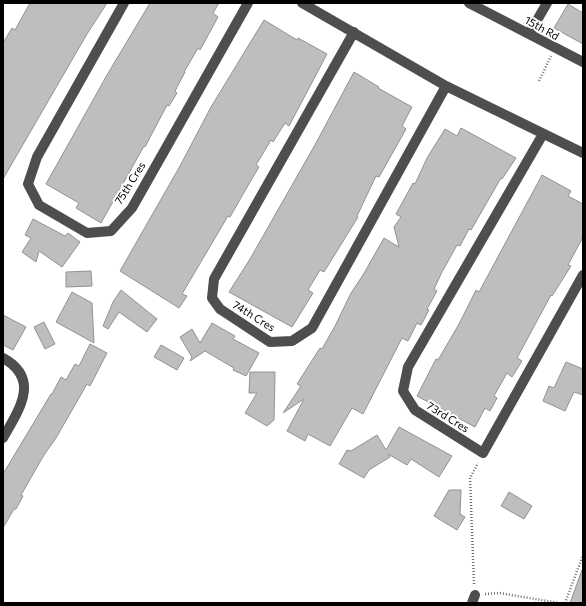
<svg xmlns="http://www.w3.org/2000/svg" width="586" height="606" font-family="Commissioner,sans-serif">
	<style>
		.building { fill: #bebebe; stroke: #929292 }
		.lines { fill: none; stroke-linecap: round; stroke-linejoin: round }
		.path { stroke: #707070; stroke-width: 2.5; stroke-dasharray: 1 2; stroke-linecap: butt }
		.minor { stroke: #4e4e4e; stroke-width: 10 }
		.labels { text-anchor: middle; stroke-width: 4; stroke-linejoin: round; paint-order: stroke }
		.street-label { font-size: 11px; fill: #000; stroke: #fff }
	</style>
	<rect width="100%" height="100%" fill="#fff"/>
	<path class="building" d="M 30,3 L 107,3 L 87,34 L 3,179 L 3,43 L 12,28 L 15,30 Z
		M 150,3 L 219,3 L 213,13 L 218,17 L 200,50 L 198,48 L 184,72 L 185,72 L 175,91 L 177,93 L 169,106 L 167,105 L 145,147 L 144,146 L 101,223 L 76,208 L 79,203 L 46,184 L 107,75 Z
		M 568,4 L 583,13 L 583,44 L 554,28 Z
		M 264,20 L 297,40 L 298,38 L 327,54 L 289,126 L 285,123 L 273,142 L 271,140 L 256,165 L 259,167 L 250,182 L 230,217 L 228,216 L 182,294 L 187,296 L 179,308 L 120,271 L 180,166 L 211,107 Z
		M 354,72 L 379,87 L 378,88 L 412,107 L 402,126 L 406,129 L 379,177 L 376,176 L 357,216 L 358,217 L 324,272 L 320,270 L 308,290 L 313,293 L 292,327 L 229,292 L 250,259 L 316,143 Z
		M 461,128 L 516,158 L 502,179 L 501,178 L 471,230 L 469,229 L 460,246 L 457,245 L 442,272 L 434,289 L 437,291 L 427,309 L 429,310 L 421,325 L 417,323 L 408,341 L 402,338 L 363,414 L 352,408 L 330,446 L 308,434 L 305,441 L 287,431 L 304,399 L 283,413 L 301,386 L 297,384 L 320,348 L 322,349 L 335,326 L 351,293 L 363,275 L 384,238 L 399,247 L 394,227 L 401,217 L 396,214 L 413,183 L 415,184 L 427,158 L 445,129 L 457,136 Z
		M 542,175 L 571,191 L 568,196 L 583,204 L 583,237 L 568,265 L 571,266 L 552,296 L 551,295 L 517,358 L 522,361 L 512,377 L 507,373 L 494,396 L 497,398 L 490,411 L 485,408 L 475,427 L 417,396 L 436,359 L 438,360 L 459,324 L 476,290 L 479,292 Z
		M 33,219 L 65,236 L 68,233 L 80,242 L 62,267 L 39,251 L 36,262 L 22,252 L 31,238 L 25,235 Z
		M 91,271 L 92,286 L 66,287 L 66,272 Z
		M 121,290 L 157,319 L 147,332 L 119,312 L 108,329 L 103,326 L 113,302 Z
		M 72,292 L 92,303 L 94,343 L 56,322 Z
		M 3,315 L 26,327 L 13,350 L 3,345 Z
		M 44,322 L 55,344 L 45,349 L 34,327 Z
		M 212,323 L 235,336 L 233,339 L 259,353 L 246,376 L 233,370 L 234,368 L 205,351 L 190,361 L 192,357 L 180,337 L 192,329 L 200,343 Z
		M 90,344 L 107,353 L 90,386 L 87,384 L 56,438 L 44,455 L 21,495 L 23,496 L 16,509 L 14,509 L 3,528 L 3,474 L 51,394 L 52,394 L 61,377 L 66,380 L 75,364 L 79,366 Z
		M 161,345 L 184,358 L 177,370 L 154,357 Z
		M 566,362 L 583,369 L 583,395 L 574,392 L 565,411 L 543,401 L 549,386 L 554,388 Z
		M 250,372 L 275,372 L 274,420 L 267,426 L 245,413 L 257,393 L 249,393 Z
		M 399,427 L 452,456 L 439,477 L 411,459 L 407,465 L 388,454 L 390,457 L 369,470 L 364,478 L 339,464 L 347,450 L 351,451 L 377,435 L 386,450 Z
		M 449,490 L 461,490 L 460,514 L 465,517 L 457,530 L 434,516 Z
		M 509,492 L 532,506 L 524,519 L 501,506 Z
		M 582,570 L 583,603 L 570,603 Z"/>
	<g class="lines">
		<path class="path" d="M 539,81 L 551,56
			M 474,584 L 470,478 L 478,463
			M 485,594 L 500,593 L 559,603
			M 565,603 L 583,555"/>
		<path class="minor" d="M 124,3 L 37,157 L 28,184 L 39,205 L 87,233 L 111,231 L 132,208 L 248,3
			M 302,3 L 446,86 L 583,153
			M 469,3 L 583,62
			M 354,32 L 214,279 L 212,298 L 220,309 L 270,342 L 292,341 L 312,328 L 446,86
			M 529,34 L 547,3
			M 543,134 L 408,367 L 403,391 L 415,410 L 483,453 L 583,275
			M 3,358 C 41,379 19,410 3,438
			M 472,603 L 475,595"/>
	</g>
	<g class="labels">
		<g class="street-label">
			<text transform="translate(542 28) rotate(29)" y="4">15th Rd</text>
			<text transform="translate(130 183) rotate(-58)" y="4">75th Cres</text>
			<text transform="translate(254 316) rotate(32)" y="4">74th Cres</text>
			<text transform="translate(448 417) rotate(32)" y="4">73rd Cres</text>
		</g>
	</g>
	<rect width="586" height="606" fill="none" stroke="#000000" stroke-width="8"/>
</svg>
